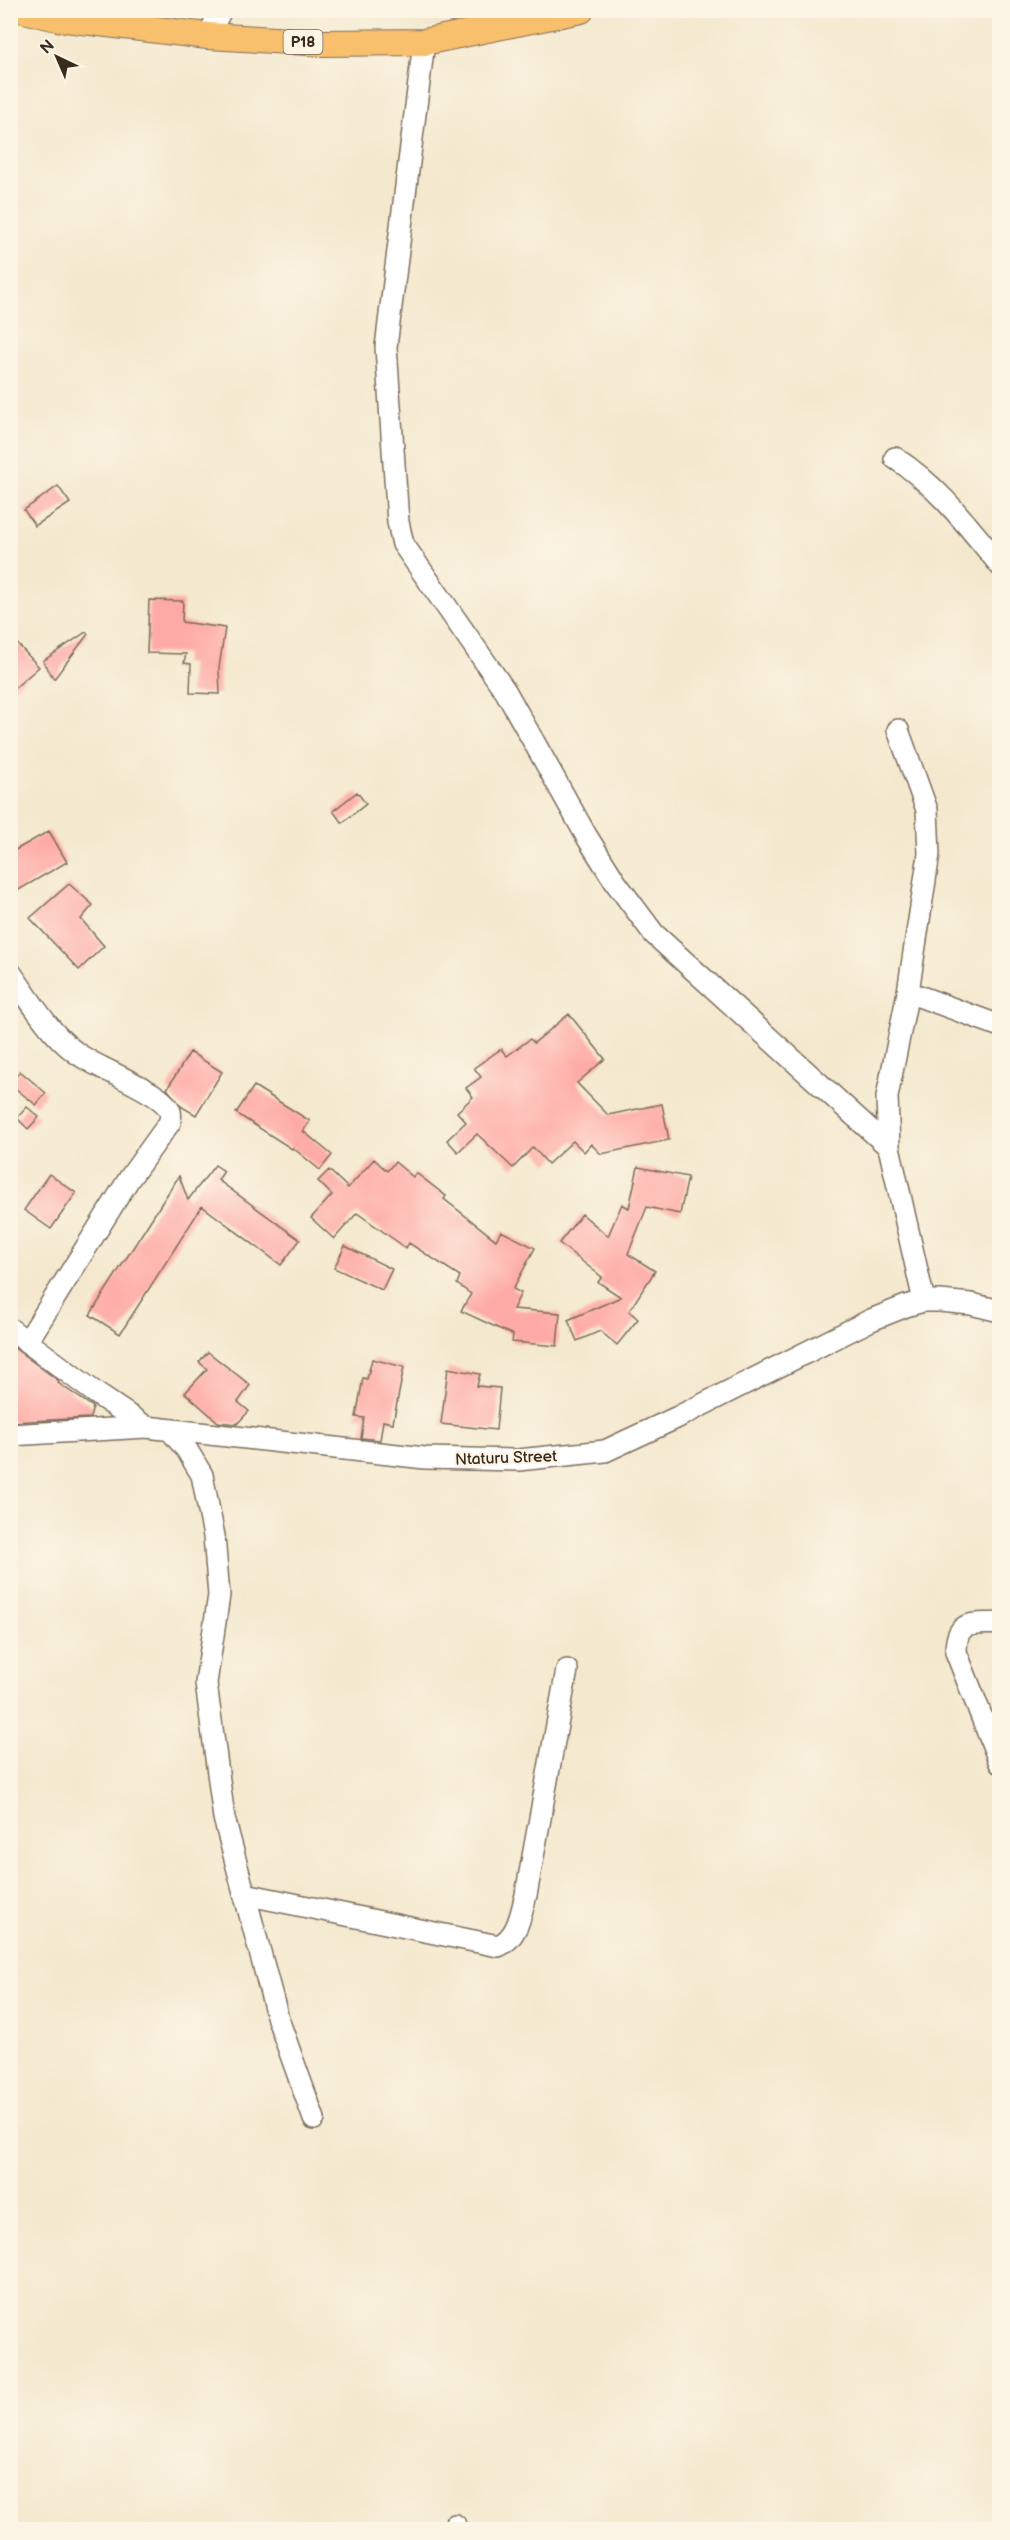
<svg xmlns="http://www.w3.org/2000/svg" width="1010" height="2540" font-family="'Balsamiq Sans',sans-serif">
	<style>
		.building { fill: #feaaa6 }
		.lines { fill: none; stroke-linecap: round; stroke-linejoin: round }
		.minor-casing { stroke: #7c6d5c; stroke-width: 24 }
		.major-casing { stroke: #7c6d5c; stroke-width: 28 }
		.minor { stroke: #fff; stroke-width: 21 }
		.major { stroke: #f8bf6c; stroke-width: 26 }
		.labels { text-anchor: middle; stroke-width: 4.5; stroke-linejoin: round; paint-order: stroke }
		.shield { fill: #fcf5e5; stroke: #75675a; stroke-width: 1.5 }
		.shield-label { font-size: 15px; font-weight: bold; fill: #3b2a1e }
		.street-label { font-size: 16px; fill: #3b2a1e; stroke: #fcf5e5 }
	</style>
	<rect width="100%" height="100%" fill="#fcf5e5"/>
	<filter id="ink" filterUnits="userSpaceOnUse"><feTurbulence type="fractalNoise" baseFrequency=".0167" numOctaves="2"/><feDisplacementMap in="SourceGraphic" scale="12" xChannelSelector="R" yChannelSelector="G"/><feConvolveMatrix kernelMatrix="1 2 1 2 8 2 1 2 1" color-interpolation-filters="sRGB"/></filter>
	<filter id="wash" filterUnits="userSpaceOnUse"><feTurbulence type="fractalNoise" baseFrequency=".008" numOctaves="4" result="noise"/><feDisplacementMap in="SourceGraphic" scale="24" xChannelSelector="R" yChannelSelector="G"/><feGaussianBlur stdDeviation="1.35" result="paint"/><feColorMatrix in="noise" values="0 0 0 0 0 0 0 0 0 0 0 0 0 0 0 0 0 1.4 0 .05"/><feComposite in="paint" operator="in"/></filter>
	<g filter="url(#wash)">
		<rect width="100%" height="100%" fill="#f4e9cf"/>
		<g id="blocks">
			<path class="building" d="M 58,486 L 70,503 L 35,526 L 24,510 Z
				M 149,600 L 183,601 L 182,622 L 225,628 L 219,668 L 220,694 L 190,693 L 191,664 L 184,663 L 186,654 L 147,653 Z
				M 86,632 L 88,634 L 54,679 L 43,661 Z
				M 10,636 L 39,667 L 10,692 Z
				M 357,792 L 366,804 L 342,823 L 333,811 Z
				M 49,831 L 67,862 L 10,895 L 10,853 Z
				M 69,884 L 93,905 L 81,919 L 104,946 L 79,970 L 30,918 Z
				M 569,1014 L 605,1059 L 577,1083 L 608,1115 L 662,1104 L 669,1140 L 601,1154 L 591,1144 L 584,1152 L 573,1141 L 548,1164 L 533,1147 L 513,1168 L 477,1134 L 458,1152 L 447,1140 L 466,1122 L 457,1112 L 473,1097 L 466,1088 L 481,1077 L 474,1068 L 501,1049 L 507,1056 L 530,1039 L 534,1043 Z
				M 190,1052 L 222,1072 L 196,1115 L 182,1107 L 167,1089 Z
				M 20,1071 L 46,1093 L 36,1105 L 10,1084 Z
				M 254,1086 L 310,1121 L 303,1131 L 332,1155 L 320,1170 L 293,1148 L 292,1149 L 236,1113 Z
				M 27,1107 L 39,1117 L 28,1129 L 17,1118 Z
				M 374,1159 L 387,1171 L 395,1162 L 413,1177 L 416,1173 L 446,1196 L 444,1199 L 496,1240 L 501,1231 L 535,1248 L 513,1289 L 521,1293 L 513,1309 L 560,1313 L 557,1346 L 512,1342 L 513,1335 L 461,1311 L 471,1294 L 457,1284 L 460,1276 L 409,1243 L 406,1248 L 357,1213 L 334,1239 L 311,1218 L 332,1195 L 318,1181 L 329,1170 L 348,1188 Z
				M 215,1165 L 224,1171 L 218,1180 L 300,1240 L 281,1265 L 202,1206 L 120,1334 L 90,1315 L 179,1176 L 188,1200 Z
				M 638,1167 L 688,1177 L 680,1214 L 647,1207 L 628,1254 L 655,1271 L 629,1311 L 638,1319 L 617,1345 L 600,1331 L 577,1341 L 568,1320 L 621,1297 L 598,1282 L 602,1277 L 559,1243 L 582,1214 L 608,1236 L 622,1204 L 629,1208 Z
				M 49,1174 L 76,1193 L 51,1229 L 24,1210 Z
				M 345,1246 L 392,1269 L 382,1290 L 334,1268 Z
				M 14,1348 L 59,1381 L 58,1383 L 93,1407 L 90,1418 L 10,1422 L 10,1356 Z
				M 208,1352 L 250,1385 L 238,1402 L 249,1411 L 237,1424 L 218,1422 L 185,1393 L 207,1369 L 199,1362 Z
				M 372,1359 L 404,1367 L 393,1423 L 383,1421 L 380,1440 L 361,1438 L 364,1418 L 356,1417 L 363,1378 L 367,1379 Z
				M 448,1368 L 480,1374 L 477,1386 L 500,1388 L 496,1430 L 441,1424 Z"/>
		</g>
	</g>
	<g filter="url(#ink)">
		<use href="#blocks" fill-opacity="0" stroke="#7c6d5c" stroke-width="1.5"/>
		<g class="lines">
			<g class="minor-casing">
				<path id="minor" d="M 208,36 L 221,10
					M 424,42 L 386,347 L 398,522 L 403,544 L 506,692 L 587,837 L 616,883 L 654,934 L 889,1147
					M 895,458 C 939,487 967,525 1000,565
					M 898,730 L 927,810 L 929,854 L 908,992 L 887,1097 L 889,1147 L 924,1301
					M 10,972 C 32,1002 53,1041 86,1059 C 104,1070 155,1091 166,1105 C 171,1110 171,1115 170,1122 L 129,1179 L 27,1342
					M 908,992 L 1000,1026
					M 10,1329 L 97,1394 L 146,1427 L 425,1458 L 518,1460 L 605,1451 L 678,1417 L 871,1320 L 906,1306 L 924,1301 L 940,1301 L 971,1304 L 1000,1311
					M 171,1431 L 187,1450 L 202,1475 L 214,1536 L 219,1595 L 206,1683 L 224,1818 L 278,2019 L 314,2119
					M 10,1435 L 146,1427
					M 1000,1623 C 973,1625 956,1618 956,1652 L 1000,1763
					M 245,1894 L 498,1946 C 518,1938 521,1913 526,1895 L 567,1670
					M 455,2525 L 457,2530"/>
			</g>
			<g class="major-casing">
				<path id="major" d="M 24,10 L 57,18 L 208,36 L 323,43 L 424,42 L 581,10"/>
			</g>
			<use href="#minor" class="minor"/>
			<use href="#major" class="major"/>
		</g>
	</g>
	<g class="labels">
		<rect class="shield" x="283.5" y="30" width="39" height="24" rx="4.5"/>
		<g class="shield-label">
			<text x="303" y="47">P18</text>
		</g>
		<g class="street-label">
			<text transform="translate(506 1457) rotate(-2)" y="6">Ntaturu Street</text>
		</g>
	</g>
	<rect width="1010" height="2540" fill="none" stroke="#fcf5e5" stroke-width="36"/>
	<g transform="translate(57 57) rotate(316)" stroke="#fcf5e5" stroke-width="4.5" paint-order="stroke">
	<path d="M0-4.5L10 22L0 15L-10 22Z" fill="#3b2a1e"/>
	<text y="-9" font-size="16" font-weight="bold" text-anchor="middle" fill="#3b2a1e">N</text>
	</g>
</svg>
